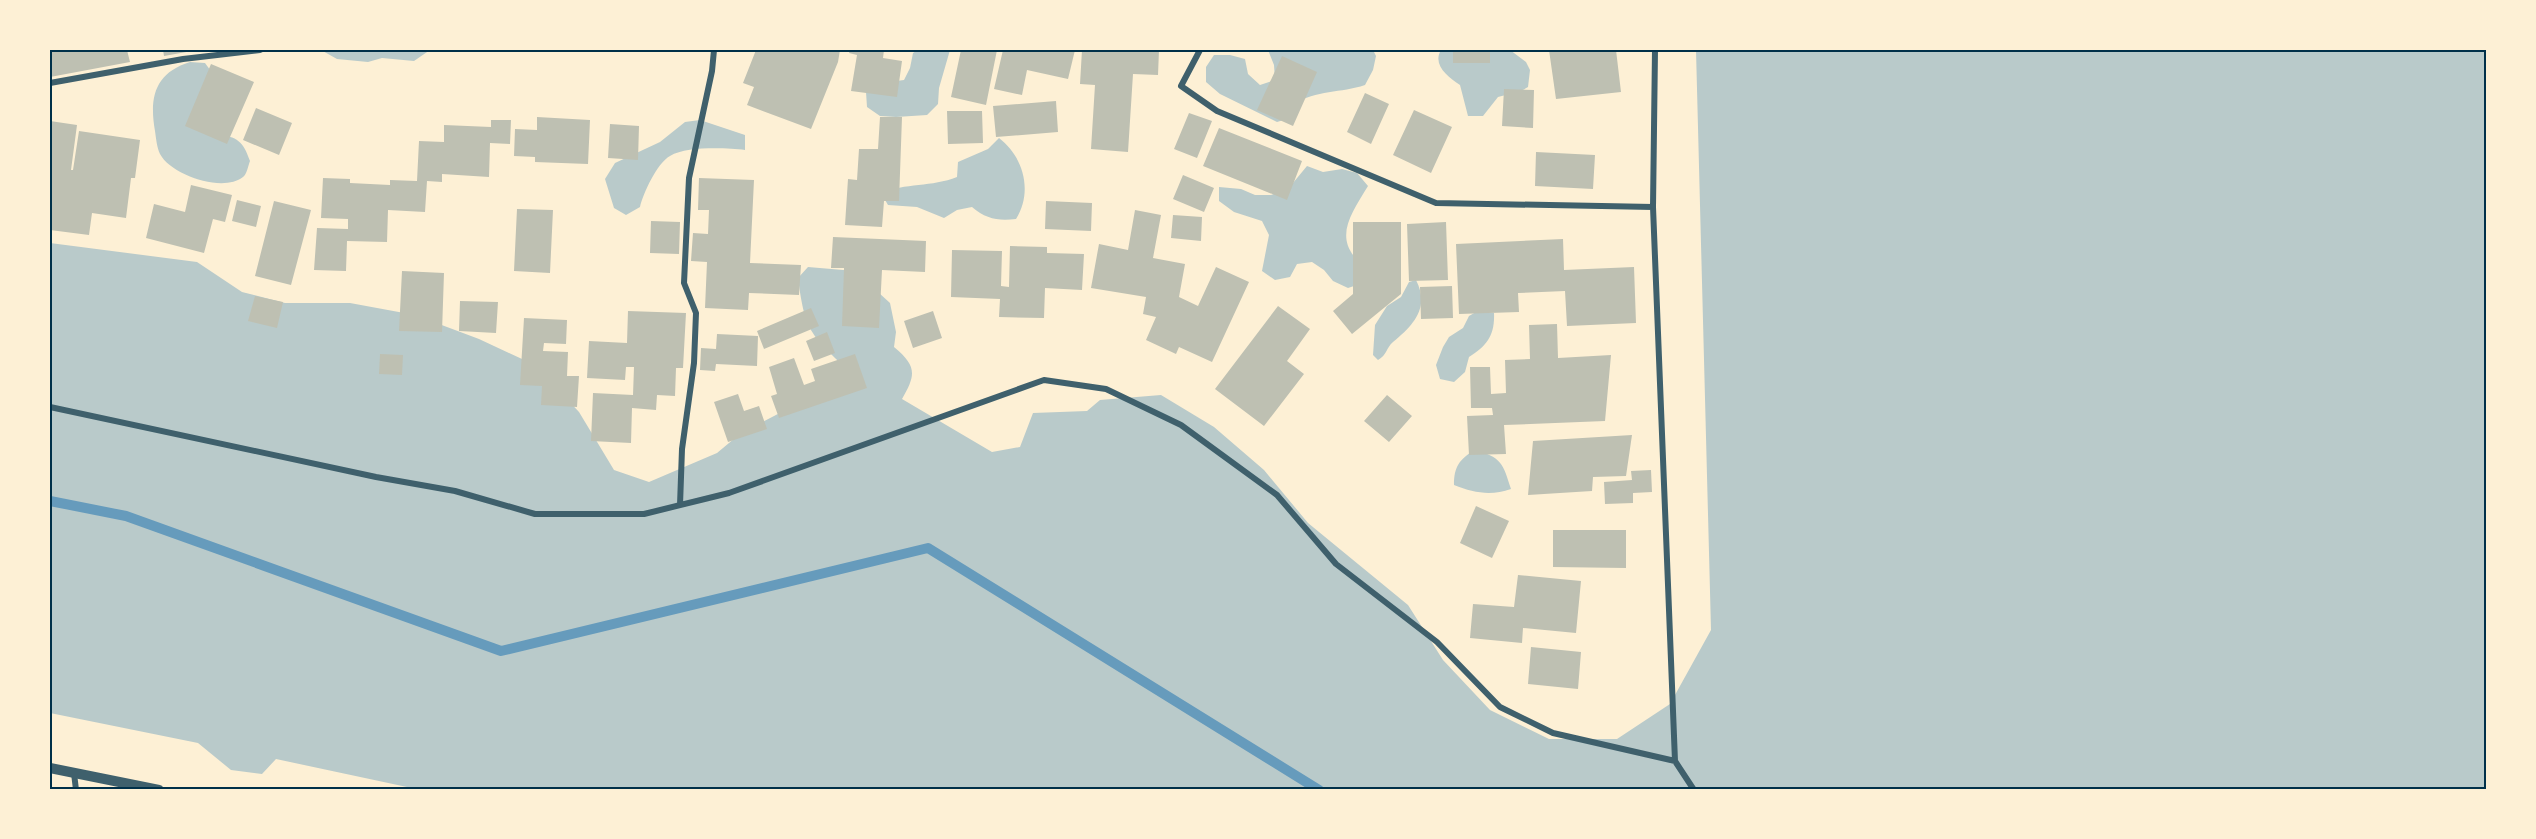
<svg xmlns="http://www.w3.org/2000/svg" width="2536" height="839" font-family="'Nunito Sans',sans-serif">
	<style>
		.green { fill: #b9caca }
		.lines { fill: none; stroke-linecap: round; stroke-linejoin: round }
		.stream { stroke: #669bbc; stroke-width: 10 }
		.building { fill: #bec0b2 }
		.minor { stroke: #3f606c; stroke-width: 6 }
		.tertiary { stroke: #3f606c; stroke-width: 10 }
		.neatline { fill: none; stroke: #003049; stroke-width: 2 }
	</style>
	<rect width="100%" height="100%" fill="#fdf0d5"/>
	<path class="green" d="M 321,50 L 430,50 L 414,61 L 382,58 L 368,62 L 337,59 Z
		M 918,50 L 950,50 L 939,88 L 938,104 L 927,115 L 896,117 L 880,116 L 867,107 L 866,92 L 889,82 L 904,80 L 910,68 L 913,53 Z
		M 1268,50 L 1373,50 L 1376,56 L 1373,70 L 1365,85 C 1341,93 1316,90 1294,104 L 1290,118 L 1277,122 L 1220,94 L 1206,82 L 1206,67 L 1214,55 L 1230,55 L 1245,59 L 1248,74 L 1260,85 L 1275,80 L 1274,65 Z
		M 1441,50 L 1510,50 L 1526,62 L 1530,70 L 1528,87 L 1521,91 L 1498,97 L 1483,116 L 1468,116 L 1460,85 C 1448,77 1432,65 1441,50 Z
		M 1696,50 L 2486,50 L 2486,789 L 421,790 L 276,759 L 262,774 L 231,770 L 198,743 L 50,713 L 50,243 L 197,262 L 242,292 L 285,303 L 350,303 L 415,315 L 479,339 L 535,365 L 579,412 L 614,470 L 649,482 L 717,453 L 741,433 L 799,403 L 848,370 C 810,334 805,331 798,278 L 808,267 L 855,271 L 890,303 L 896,332 L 894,347 C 917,366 916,375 902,399 L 992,452 L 1020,447 L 1033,413 L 1087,411 L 1100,400 L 1161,395 L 1214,427 L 1264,470 L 1308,523 L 1408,605 L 1443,660 L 1490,710 L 1549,739 L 1617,739 L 1670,704 L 1711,630 Z
		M 190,62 L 205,63 L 216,78 L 216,134 C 238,137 243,141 250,161 C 248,166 247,174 243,177 C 223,193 171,175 160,154 C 157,148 156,138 155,131 C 149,97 155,73 190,62 Z
		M 700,120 L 745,135 L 745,150 C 726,148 687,146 670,156 C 657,163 643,194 640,207 L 626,215 L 614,208 L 605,179 L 615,163 L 660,142 L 685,122 Z
		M 999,138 C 1024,157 1033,192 1016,219 C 998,221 986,219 972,207 L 957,210 L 944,218 L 917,207 L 888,205 L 881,193 C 905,183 932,187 957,177 L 958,162 L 988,149 Z
		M 1307,166 L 1323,172 L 1342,169 L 1357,173 L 1368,186 C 1350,216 1331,240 1365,267 L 1366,282 L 1348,288 L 1333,281 L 1324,270 L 1312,262 L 1297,264 L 1290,277 L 1275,280 L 1262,271 L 1269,235 L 1262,221 L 1234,212 L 1219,201 L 1219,187 L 1241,189 L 1255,195 L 1271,195 L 1288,189 Z
		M 1416,280 C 1430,307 1414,325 1393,342 C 1386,348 1387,355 1378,360 L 1373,355 L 1375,325 L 1387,306 L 1401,297 L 1409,282 Z
		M 1476,312 L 1494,313 C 1495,335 1487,346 1469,357 L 1465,372 L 1454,382 L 1440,379 L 1436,365 L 1443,347 L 1449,337 L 1463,328 L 1469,316 Z
		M 1474,450 C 1502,457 1503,464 1511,489 C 1491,496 1474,493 1454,485 C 1454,467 1459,460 1474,450 Z"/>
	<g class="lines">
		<path class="stream" d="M 50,501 L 126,516 L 501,651 L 928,548 L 1319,790"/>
	</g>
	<path class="building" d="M 50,50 L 127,50 L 130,62 L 50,77 Z
		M 163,50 L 192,50 L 192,51 L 164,56 Z
		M 756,50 L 840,50 L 838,62 L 811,129 L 747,105 L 754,87 L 743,83 Z
		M 850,50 L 884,50 L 883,58 L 902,61 L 897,97 L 851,91 L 857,55 L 849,53 Z
		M 961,50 L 997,50 L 986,105 L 951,97 Z
		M 1003,50 L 1075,50 L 1068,79 L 1027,70 L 1022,95 L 994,89 Z
		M 1082,50 L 1159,50 L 1158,75 L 1133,74 L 1128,152 L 1091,149 L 1095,85 L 1080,84 Z
		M 1453,50 L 1490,50 L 1490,63 L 1453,63 Z
		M 1549,50 L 1616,50 L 1621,92 L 1556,99 Z
		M 1282,56 L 1317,72 L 1293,126 L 1257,110 Z
		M 211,64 L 254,82 L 227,144 L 185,126 Z
		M 1504,89 L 1534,90 L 1533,128 L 1502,126 Z
		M 1365,93 L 1389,104 L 1371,144 L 1347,132 Z
		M 1056,101 L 1058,132 L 996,137 L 993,106 Z
		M 256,108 L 292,123 L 279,155 L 243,140 Z
		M 1414,110 L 1452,127 L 1431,173 L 1393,155 Z
		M 947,111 L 982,111 L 983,143 L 948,144 Z
		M 1189,113 L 1212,121 L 1197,158 L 1174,149 Z
		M 537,117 L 590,120 L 588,164 L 535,162 L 535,157 L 514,156 L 515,129 L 537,130 Z
		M 880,117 L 902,117 L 899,201 L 884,201 L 882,227 L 845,225 L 848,179 L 857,180 L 859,149 L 878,149 Z
		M 491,120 L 511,120 L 510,144 L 490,143 L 489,177 L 442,174 L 442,182 L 427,181 L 425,212 L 388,210 L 387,242 L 347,241 L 346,271 L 314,270 L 317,228 L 348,229 L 348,219 L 321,218 L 323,178 L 350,179 L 350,183 L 390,185 L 390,180 L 417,181 L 419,141 L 444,142 L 444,125 L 491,127 Z
		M 50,121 L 77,125 L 71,170 L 73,170 L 79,131 L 140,140 L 135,178 L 131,178 L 126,218 L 92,213 L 89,235 L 50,230 Z
		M 610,124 L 639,126 L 638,160 L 608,158 Z
		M 1219,128 L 1302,161 L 1287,200 L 1203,166 Z
		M 1536,152 L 1595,155 L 1593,189 L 1535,186 Z
		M 1183,175 L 1214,188 L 1204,212 L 1173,199 Z
		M 699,178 L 754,180 L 750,263 L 801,265 L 799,295 L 749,293 L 748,310 L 705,308 L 707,262 L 691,261 L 693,233 L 708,234 L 709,210 L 698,210 Z
		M 191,185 L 232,195 L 225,222 L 213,219 L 204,253 L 146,238 L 154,204 L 185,212 Z
		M 237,200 L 261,206 L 256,227 L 232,221 Z
		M 274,201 L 311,210 L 291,285 L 255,276 Z
		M 1046,201 L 1092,203 L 1091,231 L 1045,229 Z
		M 517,209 L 553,210 L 550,273 L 514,271 Z
		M 1135,210 L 1161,215 L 1153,258 L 1185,264 L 1179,297 L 1198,306 L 1216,267 L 1249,282 L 1212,362 L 1179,347 L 1176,354 L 1146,340 L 1156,317 L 1143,314 L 1146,297 L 1091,288 L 1099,244 L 1128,250 Z
		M 1173,215 L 1202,217 L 1201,241 L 1171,238 Z
		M 651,221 L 680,222 L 679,254 L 650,253 Z
		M 1353,222 L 1401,222 L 1401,294 L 1352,334 L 1333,311 L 1353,294 Z
		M 1446,222 L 1448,280 L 1409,281 L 1407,224 Z
		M 833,237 L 926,241 L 925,272 L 882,270 L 879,328 L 842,326 L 844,268 L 831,268 Z
		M 1563,239 L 1564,270 L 1634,267 L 1636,323 L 1567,326 L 1565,291 L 1518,293 L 1519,312 L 1459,314 L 1456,244 Z
		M 1010,246 L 1047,247 L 1047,253 L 1084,254 L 1082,290 L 1045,288 L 1044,318 L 999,317 L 1000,299 L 951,297 L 952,250 L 1002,251 L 1001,286 L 1009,287 Z
		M 402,271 L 444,273 L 442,332 L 399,331 Z
		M 1452,286 L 1453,318 L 1421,319 L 1420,287 Z
		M 255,296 L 283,302 L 277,328 L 248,321 Z
		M 460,301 L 498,302 L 496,333 L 459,331 Z
		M 1278,306 L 1310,329 L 1287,361 L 1304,374 L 1264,426 L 1215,389 Z
		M 811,308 L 819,326 L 764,349 L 757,331 Z
		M 628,311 L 686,313 L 683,368 L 676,368 L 675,396 L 657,395 L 656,410 L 632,408 L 631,443 L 591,441 L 593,393 L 633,395 L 634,367 L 626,367 L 625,380 L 587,378 L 589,341 L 627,343 Z
		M 933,311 L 942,338 L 913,348 L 904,321 Z
		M 524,318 L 567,320 L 566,344 L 544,343 L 543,351 L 568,352 L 567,376 L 579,376 L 577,407 L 541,405 L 542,386 L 520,385 Z
		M 1557,324 L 1558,358 L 1611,355 L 1605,421 L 1504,425 L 1506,454 L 1469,455 L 1467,416 L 1493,415 L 1492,408 L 1471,408 L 1470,367 L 1490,367 L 1491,394 L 1506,393 L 1505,360 L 1530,359 L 1529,325 Z
		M 827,332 L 835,353 L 814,361 L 806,341 Z
		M 717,334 L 758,336 L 757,366 L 716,364 L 715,371 L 700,370 L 701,348 L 716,349 Z
		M 380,354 L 403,355 L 402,375 L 379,374 Z
		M 855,354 L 867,388 L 779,418 L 771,396 L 777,394 L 769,367 L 794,358 L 804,385 L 815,381 L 811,369 Z
		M 738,394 L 744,411 L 759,406 L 767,429 L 728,442 L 714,402 Z
		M 1387,395 L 1412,416 L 1389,442 L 1364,421 Z
		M 1632,435 L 1626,476 L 1593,477 L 1592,491 L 1528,495 L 1533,441 Z
		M 1651,470 L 1652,492 L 1633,493 L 1633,503 L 1605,504 L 1604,482 L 1632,480 L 1631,471 Z
		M 1476,506 L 1509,521 L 1492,558 L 1460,543 Z
		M 1553,530 L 1626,530 L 1626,568 L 1553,567 Z
		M 1518,575 L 1581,581 L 1576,633 L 1523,628 L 1522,643 L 1470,638 L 1473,604 L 1514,607 Z
		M 1531,647 L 1581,652 L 1578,689 L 1528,684 Z"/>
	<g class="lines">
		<path class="minor" d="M 1200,50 L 1181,86 L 1217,111 L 1436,203 L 1653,207
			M 1655,50 L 1653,207 L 1675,761
			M 50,83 L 183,59 L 260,50
			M 50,407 L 376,477 L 455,491 L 535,514 L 644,514 L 729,493 L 1044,380 L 1106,389 L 1181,425 L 1277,495 L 1336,564 L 1437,642 L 1500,707 L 1553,733 L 1675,761 L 1694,790
			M 680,505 L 682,449 L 694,363 L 696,313 L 684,283 L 689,178 L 712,71 L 714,50
			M 74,773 L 76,790"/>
		<path class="tertiary" d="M 50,768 L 159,790"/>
	</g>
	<rect width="2536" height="839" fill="none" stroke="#fdf0d5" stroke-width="102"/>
	<rect x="51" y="51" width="2434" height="737" class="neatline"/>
</svg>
